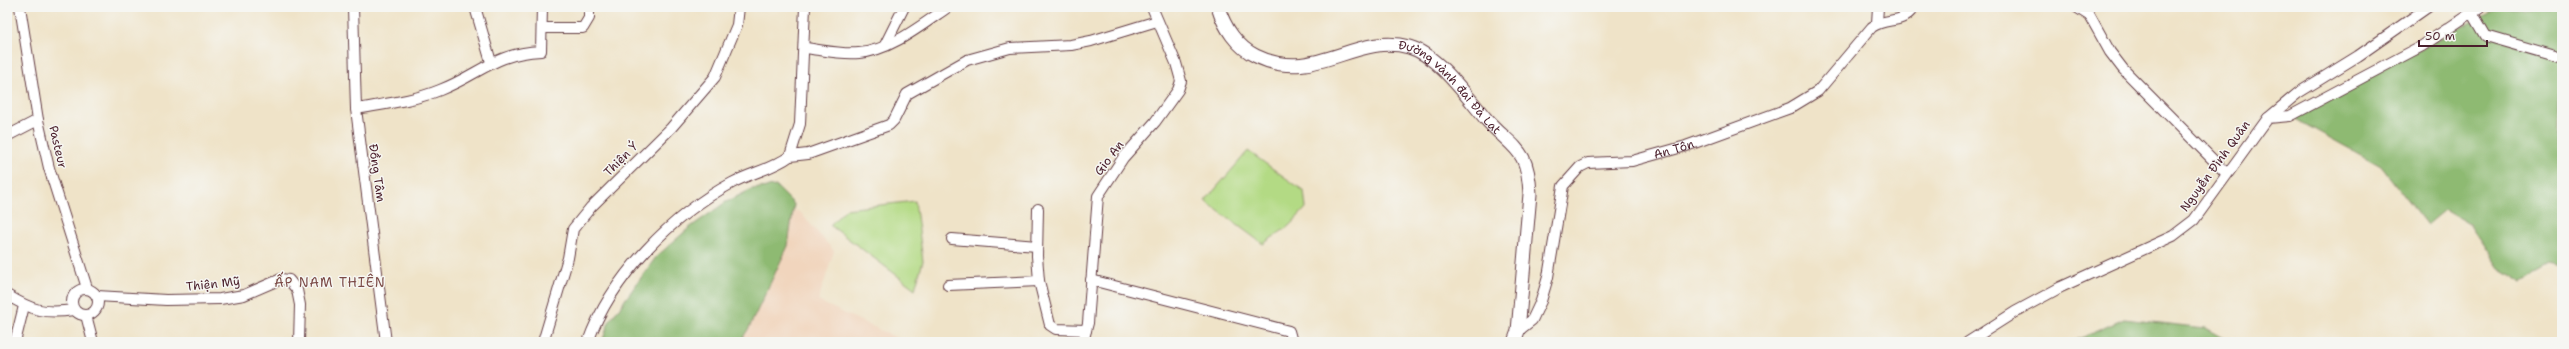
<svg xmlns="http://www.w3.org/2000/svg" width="2569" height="349" font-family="'Shantell Sans',sans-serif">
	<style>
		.built { fill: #f1d5bd }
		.green { fill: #b3da84; stroke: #7e7c58 }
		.forest { fill: #8eba72; stroke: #6c6c4e }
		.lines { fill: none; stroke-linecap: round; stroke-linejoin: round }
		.minor-casing { stroke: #633c43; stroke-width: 12 }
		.major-casing { stroke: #633c43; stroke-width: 15 }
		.minor { stroke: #fff; stroke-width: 10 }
		.major { stroke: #fff; stroke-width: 13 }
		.labels { text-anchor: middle; stroke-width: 3; stroke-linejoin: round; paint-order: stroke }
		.street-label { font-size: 12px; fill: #4a1f2b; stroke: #f6f6f2 }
		.neighbourhood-label { font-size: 13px; letter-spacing: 1px; fill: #7b4a46; stroke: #f6f6f2 }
	</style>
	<rect width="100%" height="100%" fill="#f6f6f2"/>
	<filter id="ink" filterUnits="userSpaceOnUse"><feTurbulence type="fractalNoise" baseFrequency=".025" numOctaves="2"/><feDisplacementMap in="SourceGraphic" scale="8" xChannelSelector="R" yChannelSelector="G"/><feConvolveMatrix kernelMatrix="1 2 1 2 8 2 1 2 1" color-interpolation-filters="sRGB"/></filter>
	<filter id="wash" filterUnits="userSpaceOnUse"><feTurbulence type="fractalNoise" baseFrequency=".012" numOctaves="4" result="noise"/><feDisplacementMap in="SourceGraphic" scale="16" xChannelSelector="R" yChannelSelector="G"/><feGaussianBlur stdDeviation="0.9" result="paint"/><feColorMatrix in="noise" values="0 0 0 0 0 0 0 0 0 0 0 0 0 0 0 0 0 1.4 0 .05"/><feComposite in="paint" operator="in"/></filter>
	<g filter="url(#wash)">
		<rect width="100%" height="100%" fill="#efe3c8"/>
		<path class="built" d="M 781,206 L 800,212 L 834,251 L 818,301 L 897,338 L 900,342 L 609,342 Z"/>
		<path class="green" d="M 1248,151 L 1304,191 L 1306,208 L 1289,226 L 1263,244 L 1205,201 Z
			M 915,201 L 923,261 L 915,289 L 830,225 L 846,209 Z"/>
		<path class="forest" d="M 2500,7 L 2562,7 L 2562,270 L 2552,267 L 2523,283 L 2499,268 L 2469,224 L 2445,210 L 2427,225 L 2381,166 L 2290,116 Z
			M 776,186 L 794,204 L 788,246 L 749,328 L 740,342 L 602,342 L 609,322 L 656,257 L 689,228 L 726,202 L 752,189 Z
			M 2124,319 L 2205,328 L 2230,342 L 2072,342 Z"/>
	</g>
	<g filter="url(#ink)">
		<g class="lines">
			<g class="minor-casing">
				<g id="minor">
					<path d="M 20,7 L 38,120 L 49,168 L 87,288"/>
					<path d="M 353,7 L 356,109 L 386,342"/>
					<path d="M 475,7 L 491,62"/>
					<path d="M 2076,7 L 2090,16 L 2110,52 L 2123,69 L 2226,173"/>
					<path d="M 2472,12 L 2486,36 L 2562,58"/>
					<path d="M 1877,23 L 1878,7"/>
					<path d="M 542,28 L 583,28 L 589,18 L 589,7"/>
					<path d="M 885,45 L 904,7"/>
					<path d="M 805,48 C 822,50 842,55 859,53 C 890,51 923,24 948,7"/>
					<path d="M 356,109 C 384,104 413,101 440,90 C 479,75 494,53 541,51 L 542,7"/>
					<path d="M 2268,118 L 2290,116 L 2422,46 L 2480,7"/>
					<path d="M 7,136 L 38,120"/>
					<path d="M 790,156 L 808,154 L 889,125 L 894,120 L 907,94 L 967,60 L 1010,48 L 1071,45 L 1091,41 L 1157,21"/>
					<path d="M 1038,209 L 1037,256 L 1039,281 L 1050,325 L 1056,329 L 1086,330"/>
					<path d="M 952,239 L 1037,246"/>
					<path d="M 1091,280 L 1289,331 L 1292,342"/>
					<path d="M 948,285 L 1039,281"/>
					<circle cx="85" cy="302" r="13"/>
					<path d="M 7,295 C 33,311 45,314 74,310"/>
					<path d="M 97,296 L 166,300 L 220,299 L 244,295 L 281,279 L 289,280 L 297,290 L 300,305 L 299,342"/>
					<path d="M 86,315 L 93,342"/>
					<path id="s1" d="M 1518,331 L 1532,320 L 1541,301 L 1548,277 L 1563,186 L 1580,167 L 1588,163 L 1632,161 L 1686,146 L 1790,108 L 1818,91 L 1872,27 C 1888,16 1901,26 1914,7"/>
					<path d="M 15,342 L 24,306"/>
					<path d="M 543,342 L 568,258 L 573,229 L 591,207 L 671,128 L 715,77 L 737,25 L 739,7"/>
					<path d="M 588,342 C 611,277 672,215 732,183 C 750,173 773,169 790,156 L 800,124 L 805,7"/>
					<path d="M 1083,342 L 1088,323 L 1098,196 L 1123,158 L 1155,122 L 1178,90 L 1181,81 L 1176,63 L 1152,7"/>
					<path d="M 1968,342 L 2015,312 L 2061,287 L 2173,236 L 2194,220 L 2268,118 L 2298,93 L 2358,56 L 2428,7"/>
				</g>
			</g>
			<g class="major-casing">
				<g id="major">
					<path id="s2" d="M 1218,7 C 1224,27 1237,47 1256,56 C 1315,85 1355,32 1409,47 C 1438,55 1467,97 1486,119 C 1514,150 1528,147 1530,194 L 1518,331 L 1514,342"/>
				</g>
			</g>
			<use href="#minor" class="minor"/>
			<use href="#major" class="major"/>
		</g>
	</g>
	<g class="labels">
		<g class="street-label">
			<text dy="4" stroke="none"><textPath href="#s2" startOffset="278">Đường vành đai Đà Lạt</textPath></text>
			<text transform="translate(58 147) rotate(77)" y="4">Pasteur</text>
			<text dy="4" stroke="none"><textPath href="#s1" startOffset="278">An Tôn</textPath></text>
			<text transform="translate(1109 158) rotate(-53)" y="4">Gio An</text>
			<text transform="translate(621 159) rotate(-45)" y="4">Thiện Ý</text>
			<text transform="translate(2215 166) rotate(-54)" y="4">Nguyễn Đình Quân</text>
			<text transform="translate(377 173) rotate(82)" y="4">Đồng Tâm</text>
			<text transform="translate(213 284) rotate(-6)" y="4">Thiện Mỹ</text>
		</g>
		<g class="neighbourhood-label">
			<text x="330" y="287">ẤP NAM THIÊN</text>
		</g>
	</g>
	<rect width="2569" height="349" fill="none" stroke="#f6f6f2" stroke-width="24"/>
	<path d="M2419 40v6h68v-6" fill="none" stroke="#4a1f2b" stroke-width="2"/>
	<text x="2425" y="40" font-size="12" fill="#4a1f2b" stroke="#f6f6f2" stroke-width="3" paint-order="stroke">50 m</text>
</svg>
